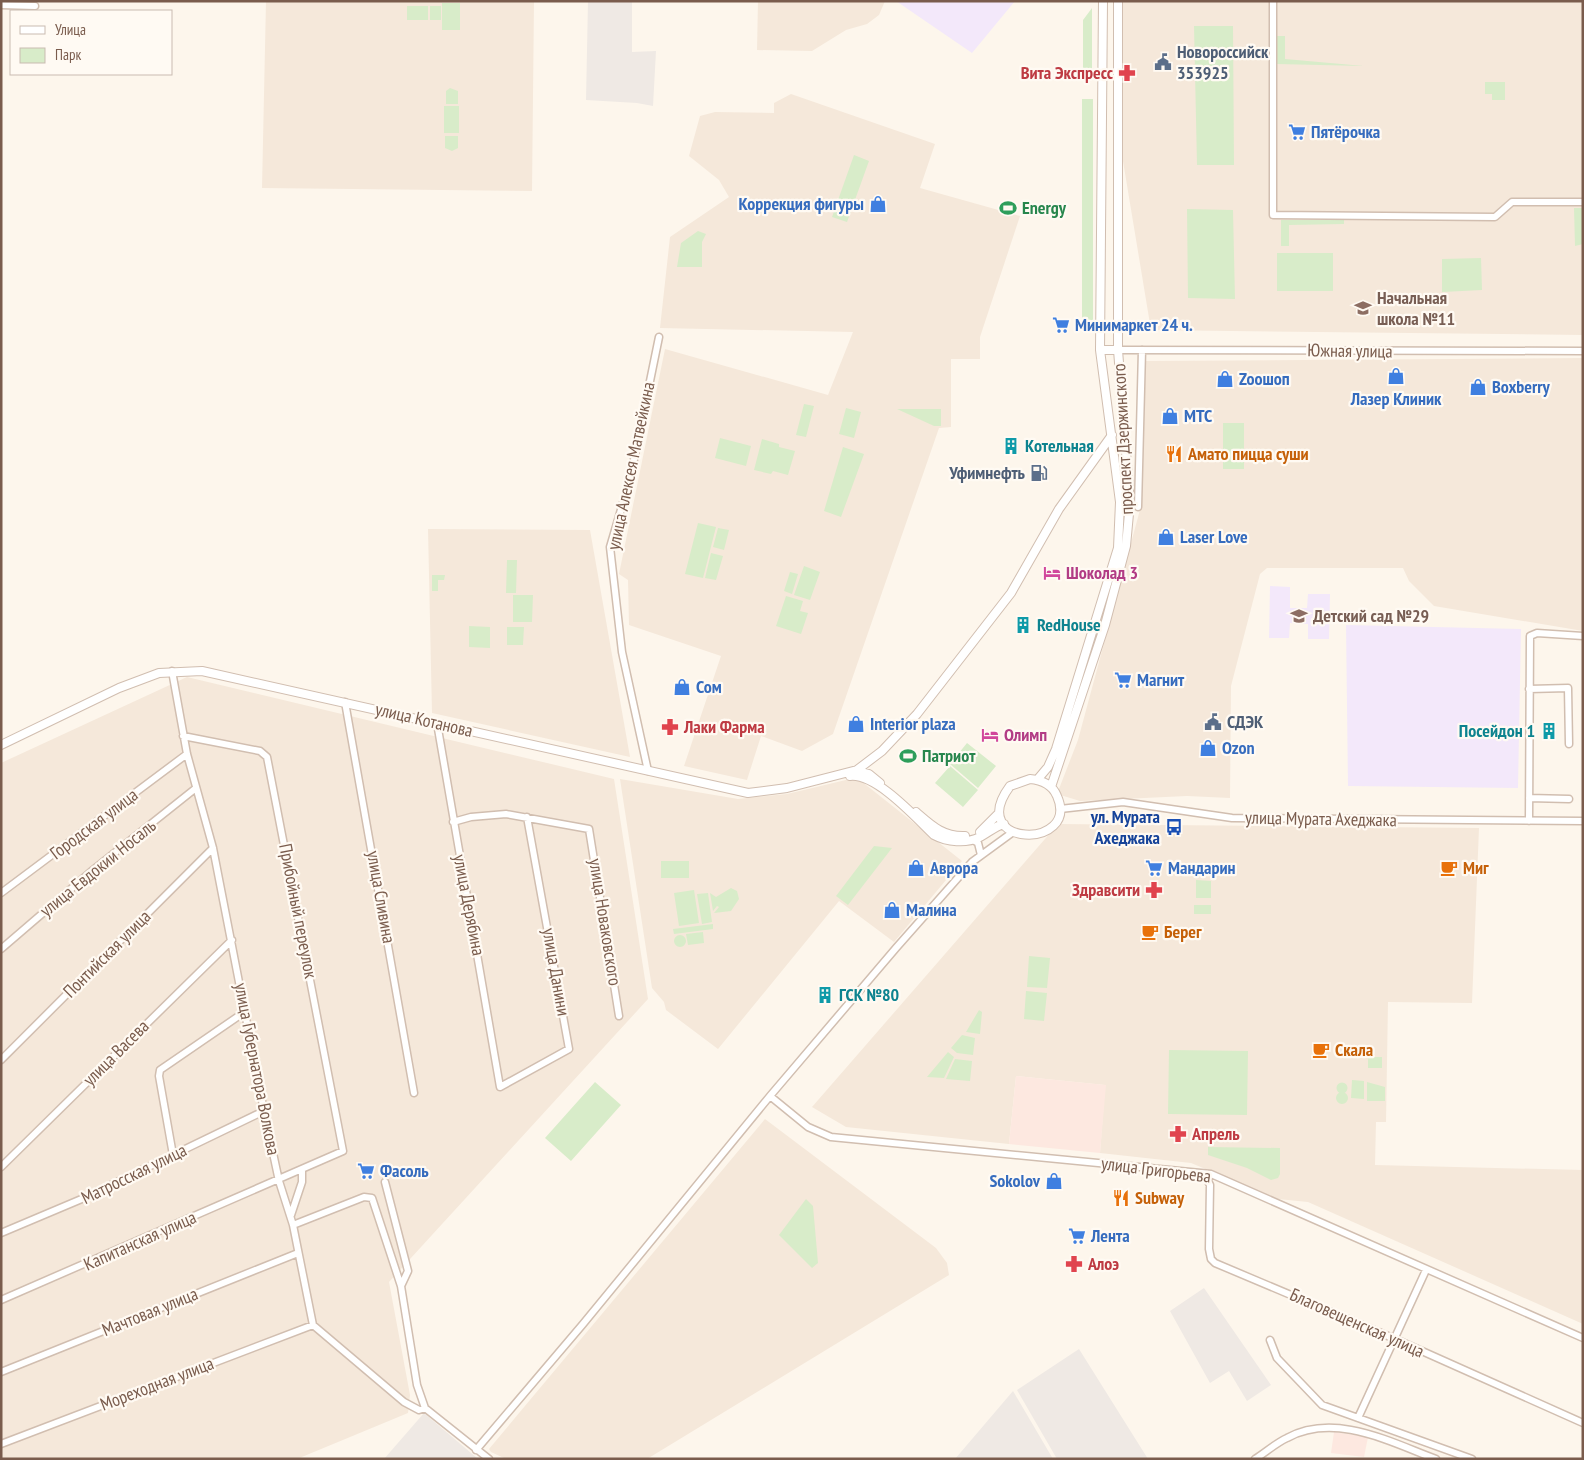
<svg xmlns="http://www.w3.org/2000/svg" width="1584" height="1460" font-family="'PT Sans Narrow',sans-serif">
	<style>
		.residential { fill: #f5e8da }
		.commercial { fill: #fde8e0 }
		.industrial { fill: #efe9e4 }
		.education { fill: #f3e8fa }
		.green { fill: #d8ecc9 }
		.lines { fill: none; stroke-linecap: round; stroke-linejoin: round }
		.minor-casing { stroke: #d1beb0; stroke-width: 9 }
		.tertiary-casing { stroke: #d1beb0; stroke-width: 10 }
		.minor { stroke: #fff; stroke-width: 6 }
		.tertiary { stroke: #fff; stroke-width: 8 }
		.labels { text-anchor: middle; stroke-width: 4.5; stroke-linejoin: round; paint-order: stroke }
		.service-label { font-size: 18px; font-weight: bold; fill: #4e5e75; stroke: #fffaf3; text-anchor: start }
		.health-label { font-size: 18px; font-weight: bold; fill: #be3a42; stroke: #fffaf3; text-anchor: start }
		.shop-label { font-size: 18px; font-weight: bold; fill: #366cbe; stroke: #fffaf3; text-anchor: start }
		.leisure-label { font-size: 18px; font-weight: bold; fill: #27864d; stroke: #fffaf3; text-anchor: start }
		.education-label { font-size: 18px; font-weight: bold; fill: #785e54; stroke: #fffaf3; text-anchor: start }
		.street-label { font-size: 18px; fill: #7a5c4d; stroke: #fffaf3 }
		.culture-label { font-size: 18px; font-weight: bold; fill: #0d838f; stroke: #fffaf3; text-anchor: start }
		.food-label { font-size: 18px; font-weight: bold; fill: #c56008; stroke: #fffaf3; text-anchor: start }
		.hotel-label { font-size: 18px; font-weight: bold; fill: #b23c85; stroke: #fffaf3; text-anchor: start }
		.transit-label { font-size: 18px; font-weight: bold; fill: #164399; stroke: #fffaf3; text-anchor: end }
	</style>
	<rect width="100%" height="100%" fill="#fdf6ec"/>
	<path class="residential" d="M 266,1 L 534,1 L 532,191 L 262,188 Z
		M 758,1 L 885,1 L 879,15 L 867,24 L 846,30 L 812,51 L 757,50 Z
		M 1120,1 L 1583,1 L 1583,335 L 1151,330 L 1121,149 Z
		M 791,94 L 935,144 L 920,188 L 1020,216 L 980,337 L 980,359 L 951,359 L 951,427 L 939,428 L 833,734 L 802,751 L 761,736 L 747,780 L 684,766 L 721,656 L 629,625 L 628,580 L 619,574 L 665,349 L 828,395 L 853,332 L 660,328 L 670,237 L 729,197 L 719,180 L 689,156 L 700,116 L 715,112 L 774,113 L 774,103 Z
		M 1583,358 L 1583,631 L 1434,606 L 1409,581 L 1403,568 L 1267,568 L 1260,574 L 1231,686 L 1230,798 L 1187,796 L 1080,801 L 1057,794 L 1078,740 L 1141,506 L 1144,361 Z
		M 428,529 L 590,530 L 630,757 L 432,713 Z
		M 187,677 L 614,779 L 648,999 L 389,1282 L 410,1395 L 408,1413 L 297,1459 L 1,1459 L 1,763 Z
		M 620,779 L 738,799 L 787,794 L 850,779 L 861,781 L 962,861 L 894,942 L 839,901 L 718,1049 L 666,1010 L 664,1002 L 652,988 Z
		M 1058,824 L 1479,828 L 1472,1003 L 1388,1002 L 1386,1122 L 1376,1122 L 1375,1165 L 1583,1170 L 1583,1324 L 1308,1202 L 1278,1199 L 1191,1163 L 1100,1153 L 1105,1085 L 1016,1076 L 1009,1144 L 846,1127 L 812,1107 Z
		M 765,1119 L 936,1248 L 947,1263 L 949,1275 L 647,1459 L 506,1459 L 491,1452 L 489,1449 Z"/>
	<path class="commercial" d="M 1016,1076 L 1106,1085 L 1100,1153 L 1009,1144 Z
		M 1334,1432 L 1368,1437 L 1364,1457 L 1331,1453 Z"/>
	<path class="industrial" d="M 588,1 L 632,1 L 632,52 L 656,51 L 653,106 L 637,103 L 586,100 Z
		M 1204,1288 L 1271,1385 L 1247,1401 L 1229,1371 L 1210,1383 L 1170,1311 Z
		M 1079,1349 L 1148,1459 L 1057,1459 L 1017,1390 Z
		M 1013,1391 L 1053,1459 L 955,1459 Z
		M 424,1413 L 471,1453 L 478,1459 L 384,1459 Z"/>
	<path class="education" d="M 896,1 L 1015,1 L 972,53 Z
		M 1270,586 L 1290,587 L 1290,608 L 1307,608 L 1308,594 L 1330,594 L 1329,639 L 1308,639 L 1308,624 L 1290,623 L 1289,638 L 1269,638 Z
		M 1346,625 L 1521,629 L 1518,788 L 1348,786 Z"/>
	<path class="green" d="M 442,3 L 460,3 L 460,30 L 442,30 Z
		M 407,6 L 428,6 L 428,20 L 407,20 Z
		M 430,6 L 441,6 L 441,20 L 430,20 Z
		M 1092,8 L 1092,71 L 1083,71 L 1083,20 Z
		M 1194,26 L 1233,26 L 1234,165 L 1197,165 Z
		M 1276,36 L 1285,36 L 1285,59 L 1364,66 L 1276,64 Z
		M 1485,82 L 1505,82 L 1505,100 L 1492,100 L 1492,94 L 1485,94 Z
		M 450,88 L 458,91 L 458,104 L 446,104 L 446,91 Z
		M 1082,99 L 1093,99 L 1093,333 L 1082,333 Z
		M 444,106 L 459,106 L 459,133 L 444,133 Z
		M 445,136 L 458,136 L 458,148 L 452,151 L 445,148 Z
		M 854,155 L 869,161 L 847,222 L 832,217 Z
		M 1574,208 L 1583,208 L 1583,244 L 1575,246 Z
		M 1187,209 L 1233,210 L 1235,299 L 1188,298 Z
		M 1281,220 L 1344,220 L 1344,224 L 1289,225 L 1289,246 L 1281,246 Z
		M 698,231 L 706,234 L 702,242 L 702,267 L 677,267 L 681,243 Z
		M 1277,253 L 1333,253 L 1333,291 L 1277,291 Z
		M 1481,258 L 1482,290 L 1442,292 L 1442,259 Z
		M 804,404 L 814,406 L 806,437 L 796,435 Z
		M 846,408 L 861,412 L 854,438 L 839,434 Z
		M 897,409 L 941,409 L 941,426 L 934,426 Z
		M 1223,423 L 1244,423 L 1244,469 L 1223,469 Z
		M 720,438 L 751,446 L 746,466 L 715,458 Z
		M 762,439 L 779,444 L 779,447 L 795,451 L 788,475 L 773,471 L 771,474 L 754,470 Z
		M 843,447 L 864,454 L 841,517 L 824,511 Z
		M 698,523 L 716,527 L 703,578 L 685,574 Z
		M 718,528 L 729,530 L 724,550 L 713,547 Z
		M 711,553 L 723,556 L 716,580 L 705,578 Z
		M 507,560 L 517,560 L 516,593 L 506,593 Z
		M 804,566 L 820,572 L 810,600 L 794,595 Z
		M 790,572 L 798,574 L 792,594 L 784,591 Z
		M 432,575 L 445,575 L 444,580 L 438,580 L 438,591 L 432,591 Z
		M 513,595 L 533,595 L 532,622 L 513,622 Z
		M 786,596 L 803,601 L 800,611 L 808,613 L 801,634 L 776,626 Z
		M 469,626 L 490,627 L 490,648 L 469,647 Z
		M 507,627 L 524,627 L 523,645 L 507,645 Z
		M 967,743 L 996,766 L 978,788 L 950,764 Z
		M 950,766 L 978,790 L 963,807 L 935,783 Z
		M 874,846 L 892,848 L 848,905 L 836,896 Z
		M 661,861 L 689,861 L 689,878 L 661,878 Z
		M 1196,880 L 1211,881 L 1211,898 L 1196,898 Z
		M 731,888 L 737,891 L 739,899 L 731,911 L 714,913 L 719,907 L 717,906 L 713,911 L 710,893 L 716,897 Z
		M 694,890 L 699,923 L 679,926 L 674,893 Z
		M 708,893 L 712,922 L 702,924 L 697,894 Z
		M 1194,905 L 1211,905 L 1211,914 L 1194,914 Z
		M 713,924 L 713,929 L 674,934 L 673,929 Z
		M 703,932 L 704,943 L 688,945 L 686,934 Z
		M674 941a6 6 0 1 1 12 0a6 6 0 1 1-12 0Z
		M 1029,956 L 1050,958 L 1047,988 L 1027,987 Z
		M 1026,991 L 1047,993 L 1044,1021 L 1024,1019 Z
		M 979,1010 L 982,1012 L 980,1034 L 966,1032 Z
		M 962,1035 L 975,1038 L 973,1055 L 957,1053 L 951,1048 Z
		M 1169,1050 L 1248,1051 L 1247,1115 L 1168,1114 Z
		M 948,1052 L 954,1057 L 944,1078 L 927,1077 Z
		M 1368,1057 L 1382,1057 L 1382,1068 L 1368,1068 Z
		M 955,1059 L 972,1061 L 970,1081 L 946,1079 Z
		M 1352,1080 L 1364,1081 L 1364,1099 L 1351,1098 Z
		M 595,1082 L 621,1105 L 571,1161 L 545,1138 Z
		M 1367,1082 L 1385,1087 L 1385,1101 L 1367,1101 Z
		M1336.5 1088a5.5 5.5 0 1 1 11 0a5.5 5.5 0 1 1-11 0Z
		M1336 1098a6 6 0 1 1 12 0a6 6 0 1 1-12 0Z
		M 1208,1147 L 1280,1148 L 1280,1174 L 1278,1178 L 1271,1180 L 1247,1168 L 1208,1155 Z
		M 806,1199 L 813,1206 L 818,1263 L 812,1268 L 779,1235 Z"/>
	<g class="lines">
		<g class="minor-casing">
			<path id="minor" d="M 1273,1 L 1273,215 L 1495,217 L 1512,202 L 1583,202
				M 1,5 L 35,6
				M 1118,350 L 1583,351
				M 1138,507 L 1142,350
				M 172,671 L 187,754 L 213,848 L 264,1111 L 279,1181 L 293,1225 L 313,1325 L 404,1402 L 419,1410 L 425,1408 L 489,1459
				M 1529,689 L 1568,688 L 1569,744
				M 345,702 L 414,1093
				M 437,723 L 500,1087 L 569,1049 L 527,817
				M 648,771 L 622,652 L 610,547 L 630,479 L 659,337
				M 1529,798 L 1569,799
				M 1060,809 L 1123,802 L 1232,818 L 1583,821
				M 1529,821 L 1530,636 L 1537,633 L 1583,636
				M 453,822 L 471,817 L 506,814 L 589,829 L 619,1016
				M 973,840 L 978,843 L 981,855
				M 1,893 L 187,754
				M 1,949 L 93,870 L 196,788
				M 1,1060 L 213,848
				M 770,1096 L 808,1127 L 831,1137 L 1211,1174 L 1583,1338
				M 173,1155 L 159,1076 L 160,1070 L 246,1011
				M 1,1167 L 232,940
				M 1204,1174 L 1210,1185 L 1209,1249 L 1211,1259 L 1215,1263 L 1395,1339 L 1583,1423
				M 385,1182 L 408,1271 L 401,1286 L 417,1385 L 425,1408
				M 291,1215 L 302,1182 L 302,1171
				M 293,1225 L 364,1197 L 372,1198 L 401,1286
				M 1,1233 L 84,1198 L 264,1111
				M 1,1300 L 343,1151 L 267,757 L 260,751 L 183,736
				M 1270,1340 L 1277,1358 L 1322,1405 L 1472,1459
				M 1,1372 L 298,1253
				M 1358,1418 L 1426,1270
				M 1,1444 L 313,1325
				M 476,1450 L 583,1324 L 770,1096 L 896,948 L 972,862 L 1013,832
				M 1255,1459 C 1266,1452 1276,1443 1287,1438 C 1335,1412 1390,1442 1436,1459"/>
		</g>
		<g class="tertiary-casing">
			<path id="tertiary" d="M 1100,350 L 1118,350
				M 1,745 L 119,688 L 159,673 L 202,671 L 748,793 L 787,788 L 857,770 L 882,751 L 917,714 L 1011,593 L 1059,509 L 1112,435
				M 858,771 L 869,774 L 880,783
				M 850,776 C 876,773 916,818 934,835 C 947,842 966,844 980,837 C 988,833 995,826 1004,824
				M 1030,779 C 1042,780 1052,784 1057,796 C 1081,850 964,848 1010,786 Z
				M 1037,780 L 1048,767 L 1056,749 L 1118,548 L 1120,502 L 1100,350 L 1103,1
				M 1051,787 L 1105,625 L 1126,546 L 1130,503 L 1118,350 L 1118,1
				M 916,812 C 931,825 943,837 965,836
				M 980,832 L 998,814"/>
		</g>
		<use href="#minor" class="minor"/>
		<use href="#tertiary" class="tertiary"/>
	</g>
	<defs>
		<g id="civic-bare" transform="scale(1.35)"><path d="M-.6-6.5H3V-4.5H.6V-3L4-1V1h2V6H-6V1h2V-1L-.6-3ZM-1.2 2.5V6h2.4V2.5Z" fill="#5c6f8a" stroke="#fffaf3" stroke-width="2.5" paint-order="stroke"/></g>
		<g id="pharmacy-bare" transform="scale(1.35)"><path d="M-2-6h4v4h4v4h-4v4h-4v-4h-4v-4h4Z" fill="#e0444e" stroke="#fffaf3" stroke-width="2.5" paint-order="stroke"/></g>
		<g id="supermarket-bare" transform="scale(1.35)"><path d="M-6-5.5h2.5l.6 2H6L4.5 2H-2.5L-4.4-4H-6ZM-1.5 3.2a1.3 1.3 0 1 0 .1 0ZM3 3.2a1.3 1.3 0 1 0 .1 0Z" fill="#3f7fe0" stroke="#fffaf3" stroke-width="2.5" paint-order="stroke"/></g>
		<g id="shop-bare" transform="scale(1.35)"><path d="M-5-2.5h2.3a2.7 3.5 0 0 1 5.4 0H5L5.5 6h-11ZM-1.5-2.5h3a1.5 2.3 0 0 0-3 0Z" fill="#3f7fe0" stroke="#fffaf3" stroke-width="2.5" paint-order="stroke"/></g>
		<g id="stadium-bare" transform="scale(1.35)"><path d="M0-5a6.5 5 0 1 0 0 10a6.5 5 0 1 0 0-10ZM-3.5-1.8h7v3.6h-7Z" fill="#2e9e5b" stroke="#fffaf3" stroke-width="2.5" paint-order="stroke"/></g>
		<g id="school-bare" transform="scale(1.35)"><path d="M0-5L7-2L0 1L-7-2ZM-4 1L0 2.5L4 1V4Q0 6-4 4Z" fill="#8d6e63" stroke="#fffaf3" stroke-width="2.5" paint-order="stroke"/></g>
		<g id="building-bare" transform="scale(1.35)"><path d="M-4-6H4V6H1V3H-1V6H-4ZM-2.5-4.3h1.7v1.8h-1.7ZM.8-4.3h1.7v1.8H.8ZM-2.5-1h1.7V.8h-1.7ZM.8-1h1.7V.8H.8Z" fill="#0f9aa8" stroke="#fffaf3" stroke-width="2.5" paint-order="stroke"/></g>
		<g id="restaurant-bare" transform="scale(1.35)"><path d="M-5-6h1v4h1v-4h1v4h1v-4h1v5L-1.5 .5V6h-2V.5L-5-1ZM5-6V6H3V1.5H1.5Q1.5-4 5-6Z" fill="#e8710a" stroke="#fffaf3" stroke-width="2.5" paint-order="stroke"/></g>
		<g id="fuel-bare" transform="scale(1.35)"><path d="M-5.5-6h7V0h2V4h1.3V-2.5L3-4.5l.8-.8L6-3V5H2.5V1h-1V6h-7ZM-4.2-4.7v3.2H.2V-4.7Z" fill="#5c6f8a" stroke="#fffaf3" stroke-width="2.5" paint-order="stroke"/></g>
		<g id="hotel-bare" transform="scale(1.35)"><path d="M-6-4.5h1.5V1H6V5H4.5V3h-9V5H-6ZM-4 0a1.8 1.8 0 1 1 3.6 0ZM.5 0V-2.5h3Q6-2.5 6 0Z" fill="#d1479c" stroke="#fffaf3" stroke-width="2.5" paint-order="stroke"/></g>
		<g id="bus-bare" transform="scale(1.35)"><path d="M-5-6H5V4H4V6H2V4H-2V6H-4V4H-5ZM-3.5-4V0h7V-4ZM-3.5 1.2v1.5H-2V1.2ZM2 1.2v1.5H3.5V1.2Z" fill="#1a4fb4" stroke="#fffaf3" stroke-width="2.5" paint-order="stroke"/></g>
		<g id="cafe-bare" transform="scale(1.35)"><path d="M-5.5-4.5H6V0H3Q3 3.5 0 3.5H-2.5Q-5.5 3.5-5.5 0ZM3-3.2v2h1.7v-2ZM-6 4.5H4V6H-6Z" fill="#e8710a" stroke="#fffaf3" stroke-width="2.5" paint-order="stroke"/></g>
	</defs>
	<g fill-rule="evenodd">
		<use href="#civic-bare" x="1163" y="62"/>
		<use href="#pharmacy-bare" x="1127" y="73"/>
		<use href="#supermarket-bare" x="1297" y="132"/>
		<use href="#shop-bare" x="878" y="204"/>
		<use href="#stadium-bare" x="1008" y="208"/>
		<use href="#school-bare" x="1363" y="308"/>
		<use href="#supermarket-bare" x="1061" y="325"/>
		<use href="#shop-bare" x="1396" y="376"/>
		<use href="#shop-bare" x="1225" y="379"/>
		<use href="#shop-bare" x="1478" y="387"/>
		<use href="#shop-bare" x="1170" y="416"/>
		<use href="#building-bare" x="1011" y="446"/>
		<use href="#restaurant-bare" x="1174" y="454"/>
		<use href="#fuel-bare" x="1039" y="473"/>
		<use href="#shop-bare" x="1166" y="537"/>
		<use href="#hotel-bare" x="1052" y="573"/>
		<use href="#school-bare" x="1299" y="616"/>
		<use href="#building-bare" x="1023" y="625"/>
		<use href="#supermarket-bare" x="1123" y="680"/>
		<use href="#shop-bare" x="682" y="687"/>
		<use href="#civic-bare" x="1213" y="722"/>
		<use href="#shop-bare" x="856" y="724"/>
		<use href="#pharmacy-bare" x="670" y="727"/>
		<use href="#building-bare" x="1549" y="731"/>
		<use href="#hotel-bare" x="990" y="735"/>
		<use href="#shop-bare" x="1208" y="748"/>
		<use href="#stadium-bare" x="908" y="756"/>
		<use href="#bus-bare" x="1174" y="827"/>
		<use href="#shop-bare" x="916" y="868"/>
		<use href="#supermarket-bare" x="1154" y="868"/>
		<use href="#cafe-bare" x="1449" y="868"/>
		<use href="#pharmacy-bare" x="1154" y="890"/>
		<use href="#shop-bare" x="892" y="910"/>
		<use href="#cafe-bare" x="1150" y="932"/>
		<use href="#building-bare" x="825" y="995"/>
		<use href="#cafe-bare" x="1321" y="1050"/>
		<use href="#pharmacy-bare" x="1178" y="1134"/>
		<use href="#supermarket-bare" x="366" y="1171"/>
		<use href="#shop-bare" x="1054" y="1181"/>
		<use href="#restaurant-bare" x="1121" y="1198"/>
		<use href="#supermarket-bare" x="1077" y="1236"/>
		<use href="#pharmacy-bare" x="1074" y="1264"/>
	</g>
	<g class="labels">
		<g class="service-label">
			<text x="1177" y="58">Новороссийск<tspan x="1177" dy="21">353925</tspan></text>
			<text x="1025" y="479" text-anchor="end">Уфимнефть</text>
			<text x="1227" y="728">СДЭК</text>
		</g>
		<g class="health-label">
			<text x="1113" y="79" text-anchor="end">Вита Экспресс</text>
			<text x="684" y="733">Лаки Фарма</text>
			<text x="1140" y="896" text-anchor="end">Здравсити</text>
			<text x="1192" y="1140">Апрель</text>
			<text x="1088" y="1270">Алоэ</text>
		</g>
		<g class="shop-label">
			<text x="1311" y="138">Пятёрочка</text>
			<text x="864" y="210" text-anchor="end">Коррекция фигуры</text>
			<text x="1075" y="331">Минимаркет 24 ч.</text>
			<text x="1239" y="385">Zooшоп</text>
			<text x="1492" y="393">Boxberry</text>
			<text x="1396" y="405" text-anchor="middle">Лазер Клиник</text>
			<text x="1184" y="422">МТС</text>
			<text x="1180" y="543">Laser Love</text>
			<text x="1137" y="686">Магнит</text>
			<text x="696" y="693">Сом</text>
			<text x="870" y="730">Interior plaza</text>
			<text x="1222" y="754">Ozon</text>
			<text x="930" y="874">Аврора</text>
			<text x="1168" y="874">Мандарин</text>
			<text x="906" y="916">Малина</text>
			<text x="380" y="1177">Фасоль</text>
			<text x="1040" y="1187" text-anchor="end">Sokolov</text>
			<text x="1091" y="1242">Лента</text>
		</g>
		<g class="leisure-label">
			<text x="1022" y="214">Energy</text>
			<text x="922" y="762">Патриот</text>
		</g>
		<g class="education-label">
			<text x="1377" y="304">Начальная<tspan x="1377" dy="21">школа №11</tspan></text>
			<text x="1313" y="622">Детский сад №29</text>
		</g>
		<g class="street-label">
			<text transform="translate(1350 351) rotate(1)" y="6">Южная улица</text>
			<text transform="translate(1123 439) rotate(-93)" y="6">проспект Дзержинского</text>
			<text transform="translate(631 466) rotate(-78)" y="6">улица Алексея Матвейкина</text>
			<text transform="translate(424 720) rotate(13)" y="6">улица Котанова</text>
			<text transform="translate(1321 819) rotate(1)" y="6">улица Мурата Ахеджака</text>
			<text transform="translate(94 824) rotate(-37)" y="6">Городская улица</text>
			<text transform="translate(98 868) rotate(-39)" y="6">улица Евдокии Носаль</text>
			<text transform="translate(381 897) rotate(80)" y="6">улица Сливина</text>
			<text transform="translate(469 905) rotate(79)" y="6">улица Дерябина</text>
			<text transform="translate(298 911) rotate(79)" y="6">Прибойный переулок</text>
			<text transform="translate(605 922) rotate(81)" y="6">улица Новаковского</text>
			<text transform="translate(107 954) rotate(-45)" y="6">Понтийская улица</text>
			<text transform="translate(556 972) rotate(80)" y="6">улица Данини</text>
			<text transform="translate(116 1053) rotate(-45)" y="6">улица Васева</text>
			<text transform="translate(257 1069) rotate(79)" y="6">улица Губернатора Волкова</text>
			<text transform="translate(1156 1170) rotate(7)" y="6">улица Григорьева</text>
			<text transform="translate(134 1174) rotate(-26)" y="6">Матросская улица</text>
			<text transform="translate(140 1241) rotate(-24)" y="6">Капитанская улица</text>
			<text transform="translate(150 1312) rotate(-22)" y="6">Мачтовая улица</text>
			<text transform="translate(1357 1323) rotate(24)" y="6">Благовещенская улица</text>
			<text transform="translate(157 1384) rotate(-21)" y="6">Мореходная улица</text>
		</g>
		<g class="culture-label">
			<text x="1025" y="452">Котельная</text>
			<text x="1037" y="631">RedHouse</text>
			<text x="1535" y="737" text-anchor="end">Посейдон 1</text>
			<text x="839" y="1001">ГСК №80</text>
		</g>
		<g class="food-label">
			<text x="1188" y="460">Амато пицца суши</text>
			<text x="1463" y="874">Миг</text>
			<text x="1164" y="938">Берег</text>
			<text x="1335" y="1056">Скала</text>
			<text x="1135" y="1204">Subway</text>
		</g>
		<g class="hotel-label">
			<text x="1066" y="579">Шоколад 3</text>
			<text x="1004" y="741">Олимп</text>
		</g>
		<g class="transit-label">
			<text x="1160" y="823">ул. Мурата<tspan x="1160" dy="21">Ахеджака</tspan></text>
		</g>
	</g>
	<rect width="1584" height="1460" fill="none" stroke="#7a5c4d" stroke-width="5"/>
	<rect x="10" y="10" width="162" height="65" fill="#fffaf3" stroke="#cabbb1"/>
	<rect x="20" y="26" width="25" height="8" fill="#ffffff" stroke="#cabbb1"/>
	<text x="55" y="35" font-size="15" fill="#7a5c4d">Улица</text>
	<rect x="20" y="48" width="25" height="15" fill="#d8ecc9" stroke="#cabbb1"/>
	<text x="55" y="60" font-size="15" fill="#7a5c4d">Парк</text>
</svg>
